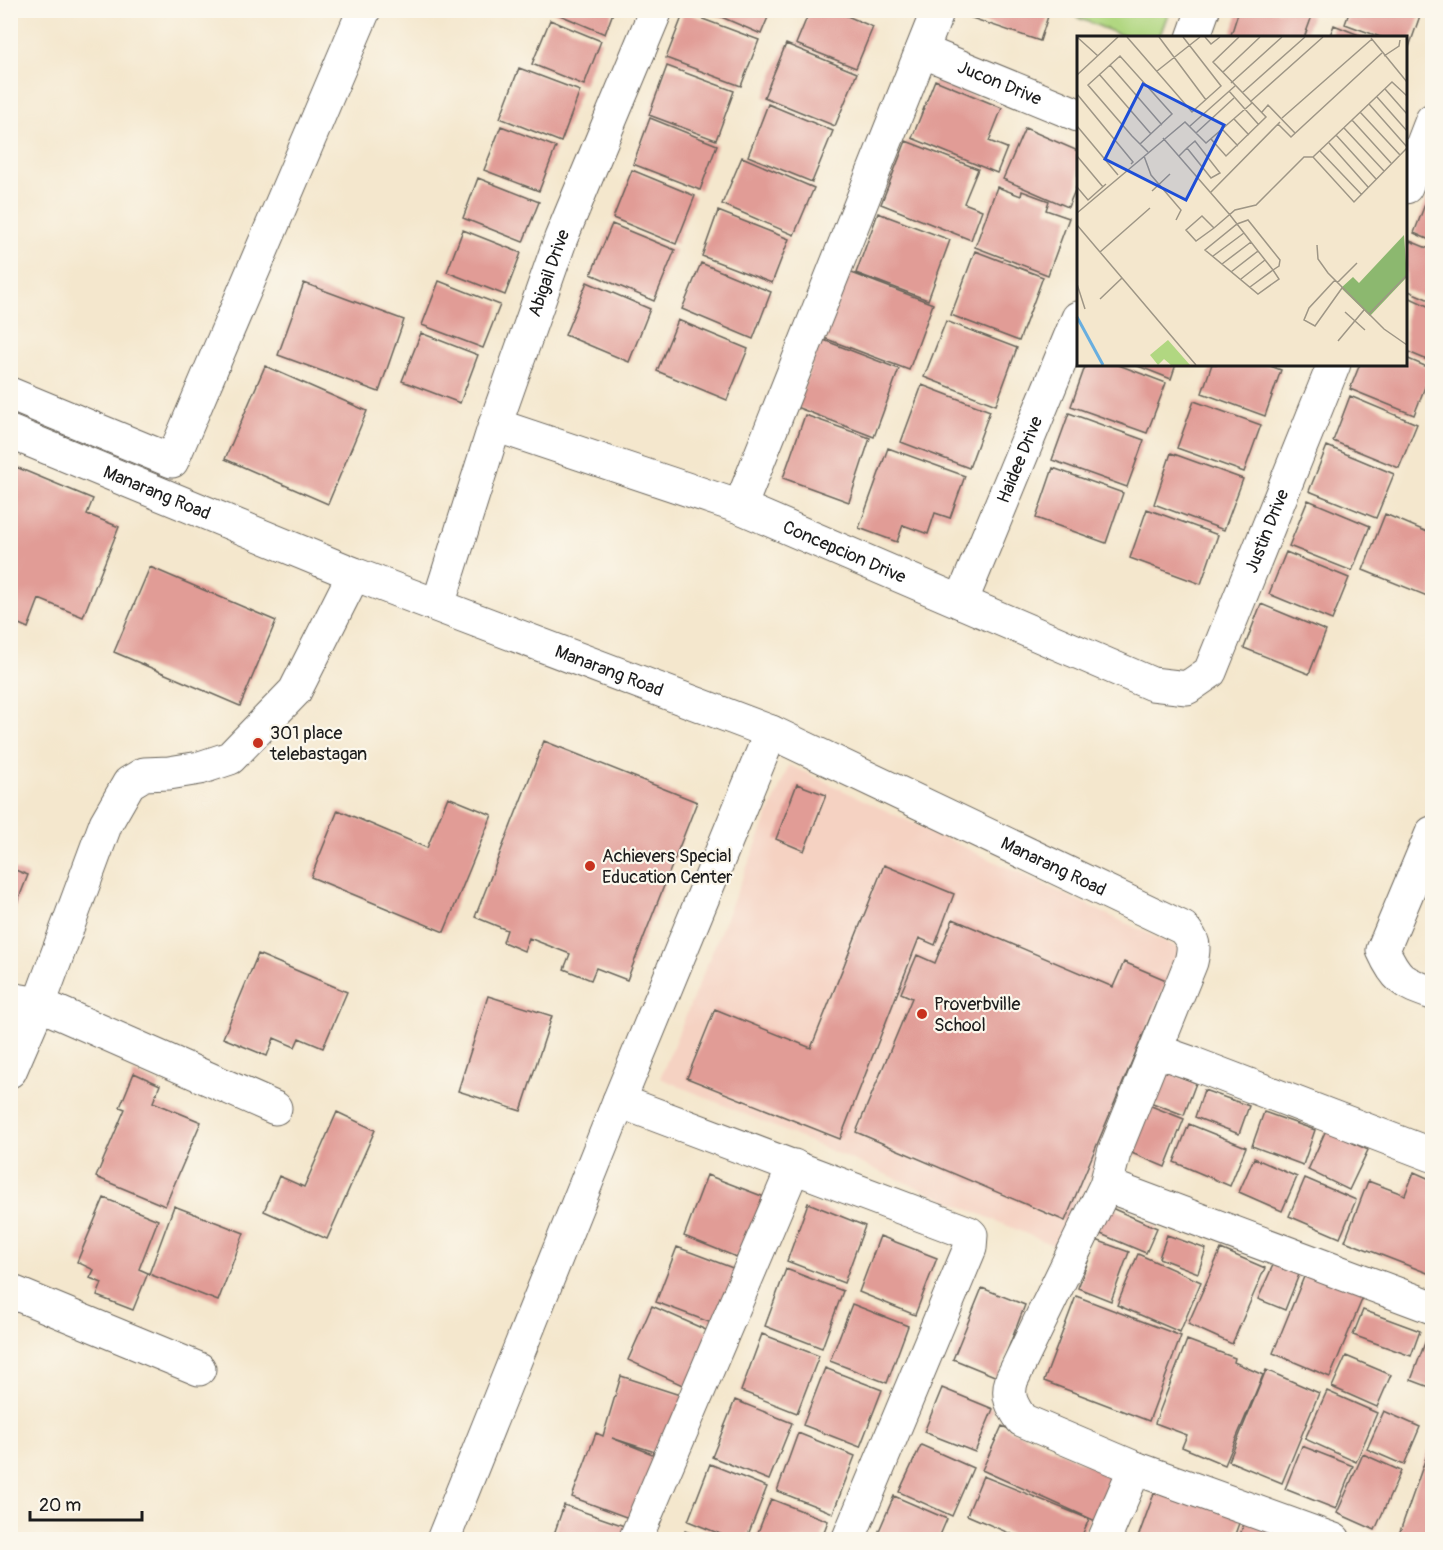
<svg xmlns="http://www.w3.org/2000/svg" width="1443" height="1550" font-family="Pangolin,sans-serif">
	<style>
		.built { fill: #f5d2c2 }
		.garden { fill: #b1d781; stroke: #667a4e; stroke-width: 1.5 }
		.building { fill: #e19c96 }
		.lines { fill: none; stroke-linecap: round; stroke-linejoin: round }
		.street-casing { stroke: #68635a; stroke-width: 35 }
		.street { stroke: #fff; stroke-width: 33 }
		.poi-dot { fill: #c8321e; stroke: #fbf7ec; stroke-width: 2 }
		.labels { text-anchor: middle; stroke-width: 4.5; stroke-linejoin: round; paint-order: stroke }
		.street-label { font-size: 18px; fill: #1c1c1c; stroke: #fbf7ec }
		.poi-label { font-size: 18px; fill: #1c1c1c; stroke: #fbf7ec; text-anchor: start }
		.inset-river { fill: none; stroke: #68aedf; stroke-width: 3 }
		.inset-road { fill: none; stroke: #9e9686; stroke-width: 1.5 }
		.view { fill: #1d4ed8; fill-opacity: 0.15; stroke: #1d4ed8; stroke-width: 3 }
		.inset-edge { fill: none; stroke: #1c1c1c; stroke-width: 3 }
	</style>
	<rect width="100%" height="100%" fill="#fbf7ec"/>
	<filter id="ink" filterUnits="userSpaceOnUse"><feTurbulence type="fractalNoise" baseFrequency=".0167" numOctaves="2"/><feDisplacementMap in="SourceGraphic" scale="12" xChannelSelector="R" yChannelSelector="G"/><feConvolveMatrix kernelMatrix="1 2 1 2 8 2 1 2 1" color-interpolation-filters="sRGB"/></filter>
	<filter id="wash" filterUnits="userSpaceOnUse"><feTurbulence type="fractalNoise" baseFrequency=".008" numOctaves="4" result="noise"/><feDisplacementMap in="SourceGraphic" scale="24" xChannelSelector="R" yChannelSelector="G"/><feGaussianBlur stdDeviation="1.35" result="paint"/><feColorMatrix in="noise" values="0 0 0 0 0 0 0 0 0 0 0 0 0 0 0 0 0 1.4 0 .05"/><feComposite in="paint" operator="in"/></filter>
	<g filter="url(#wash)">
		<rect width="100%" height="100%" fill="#f4e7cd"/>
		<path class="built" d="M 789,765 L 1183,950 L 1062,1249 L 660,1078 Z"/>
		<path class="garden" d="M 1078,11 L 1078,10 L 1169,11 L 1159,38 L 1126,37 L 1076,17 Z"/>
		<g id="blocks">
			<path class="building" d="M 554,10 L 614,10 L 605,34 L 553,12 Z
				M 705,10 L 771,10 L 761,34 Z
				M 810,10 L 833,10 L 873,27 L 856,68 L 796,44 Z
				M 958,10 L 1050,10 L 1040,41 L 957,13 Z
				M 1239,10 L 1298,10 L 1312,16 L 1304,38 L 1237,38 L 1231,35 Z
				M 1350,10 L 1422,10 L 1409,47 L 1406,46 L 1406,38 L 1383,38 L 1345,24 Z
				M 684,12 L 759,40 L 741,86 L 666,58 Z
				M 550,20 L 601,41 L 584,85 L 532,64 Z
				M 1334,25 L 1364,37 L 1364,38 L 1329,38 Z
				M 786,44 L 857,73 L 835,126 L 764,97 Z
				M 667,66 L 734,91 L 716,140 L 649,115 Z
				M 519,68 L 580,91 L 561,142 L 500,118 Z
				M 935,80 L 1002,108 L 989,141 L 1007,148 L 997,173 L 912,138 Z
				M 768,104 L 833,131 L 812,182 L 748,156 Z
				M 650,118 L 717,145 L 700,190 L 633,164 Z
				M 501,126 L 556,147 L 539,191 L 484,170 Z
				M 1025,128 L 1078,151 L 1078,183 L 1068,207 L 1003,179 Z
				M 906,141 L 978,169 L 964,203 L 982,210 L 971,240 L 881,204 Z
				M 742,157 L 814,188 L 794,235 L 722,204 Z
				M 632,170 L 695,196 L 676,244 L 613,218 Z
				M 478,178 L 539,202 L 523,242 L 463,218 Z
				M 1432,186 L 1432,241 L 1414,233 Z
				M 997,187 L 1021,196 L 1022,191 L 1049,201 L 1046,210 L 1069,218 L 1048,275 L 975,247 Z
				M 718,211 L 789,239 L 772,283 L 702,256 Z
				M 878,213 L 950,240 L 928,300 L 856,273 Z
				M 612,224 L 675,250 L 654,301 L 591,274 Z
				M 463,230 L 521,253 L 505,295 L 447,272 Z
				M 1410,241 L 1432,250 L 1432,301 L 1406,290 L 1406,253 Z
				M 975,251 L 1043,277 L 1019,341 L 951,315 Z
				M 701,263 L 771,292 L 753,339 L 682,309 Z
				M 849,272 L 933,304 L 909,370 L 824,338 Z
				M 439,281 L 500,305 L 483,348 L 422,325 Z
				M 587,282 L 650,309 L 629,362 L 565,335 Z
				M 304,283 L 404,320 L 379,392 L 278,355 Z
				M 1406,296 L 1432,308 L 1432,362 L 1406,351 Z
				M 678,320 L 748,349 L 727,400 L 657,371 Z
				M 946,321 L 1017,348 L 996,405 L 924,377 Z
				M 421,333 L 478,355 L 460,403 L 402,381 Z
				M 821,339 L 899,369 L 874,437 L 796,407 Z
				M 1406,358 L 1432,369 L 1414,415 L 1350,389 L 1360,364 L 1406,364 Z
				M 1086,364 L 1116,364 L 1166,383 L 1147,433 L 1071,406 Z
				M 1133,364 L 1176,364 L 1171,379 Z
				M 1212,364 L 1265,364 L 1281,370 L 1265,416 L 1202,393 Z
				M 265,366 L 367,411 L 328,504 L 225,459 Z
				M 922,385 L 990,411 L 969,468 L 901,442 Z
				M 1350,396 L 1417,424 L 1399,468 L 1333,441 Z
				M 1194,401 L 1261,425 L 1244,472 L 1177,448 Z
				M 1069,413 L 1144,440 L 1127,487 L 1052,460 Z
				M 805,415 L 870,438 L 849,502 L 783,478 Z
				M 1327,446 L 1394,474 L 1376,518 L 1309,491 Z
				M 888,448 L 965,476 L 950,518 L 935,513 L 928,534 L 903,525 L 897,542 L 859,528 Z
				M 1171,453 L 1243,479 L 1224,530 L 1154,504 Z
				M 16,467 L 93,499 L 87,514 L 119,527 L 83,617 L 39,599 L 28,628 L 10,620 L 10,481 Z
				M 1053,468 L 1123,493 L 1106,543 L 1036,518 Z
				M 1308,500 L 1370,526 L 1352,571 L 1289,546 Z
				M 1147,509 L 1218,535 L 1201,584 L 1130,558 Z
				M 1385,514 L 1432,534 L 1432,598 L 1363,570 Z
				M 1286,552 L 1349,578 L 1332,620 L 1269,594 Z
				M 150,567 L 276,621 L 240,706 L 114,652 Z
				M 1261,604 L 1326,631 L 1309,674 L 1244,648 Z
				M 544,741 L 697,802 L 627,980 L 596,968 L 591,980 L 564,969 L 570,954 L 529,938 L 524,951 L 503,942 L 507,930 L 475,917 Z
				M 797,784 L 826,795 L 804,851 L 776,839 Z
				M 448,797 L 492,815 L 444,932 L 311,877 L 338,810 L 427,848 Z
				M 884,865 L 954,894 L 935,945 L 919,938 L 840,1139 L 687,1078 L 715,1009 L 811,1048 Z
				M 10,868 L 28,875 L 11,918 L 10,918 Z
				M 953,919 L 1113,987 L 1124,962 L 1166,980 L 1065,1221 L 856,1132 L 912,998 L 901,993 L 917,955 L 935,963 Z
				M 258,954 L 347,992 L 323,1048 L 299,1038 L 295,1047 L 274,1038 L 267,1056 L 223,1038 Z
				M 488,996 L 552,1016 L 521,1111 L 458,1091 Z
				M 1163,1070 L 1196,1083 L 1184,1115 L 1150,1102 Z
				M 134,1073 L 160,1085 L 153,1102 L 201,1122 L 165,1206 L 96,1177 L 125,1109 L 120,1107 Z
				M 1204,1090 L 1249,1106 L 1239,1134 L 1195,1117 Z
				M 1146,1104 L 1184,1119 L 1165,1167 L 1127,1151 Z
				M 337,1112 L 375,1130 L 327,1239 L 264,1211 L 279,1176 L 304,1187 Z
				M 1264,1112 L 1315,1130 L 1303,1165 L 1252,1146 Z
				M 1189,1124 L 1246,1147 L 1230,1186 L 1174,1162 Z
				M 1326,1130 L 1368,1150 L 1349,1190 L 1308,1170 Z
				M 1254,1158 L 1297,1177 L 1282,1211 L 1239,1192 Z
				M 1414,1172 L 1432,1180 L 1432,1269 L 1430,1274 L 1345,1241 L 1368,1181 L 1405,1195 Z
				M 707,1175 L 767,1198 L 744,1260 L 684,1236 Z
				M 1305,1178 L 1356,1200 L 1340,1238 L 1289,1216 Z
				M 104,1198 L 158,1220 L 139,1269 L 148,1273 L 133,1310 L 97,1296 L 102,1283 L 90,1278 L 94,1270 L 77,1262 Z
				M 808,1203 L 865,1226 L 844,1283 L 787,1261 Z
				M 174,1206 L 244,1233 L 218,1301 L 149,1274 Z
				M 1107,1206 L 1157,1228 L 1146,1253 L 1096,1232 Z
				M 1167,1235 L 1206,1249 L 1198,1273 L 1159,1258 Z
				M 880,1236 L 937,1258 L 915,1315 L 859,1292 Z
				M 1096,1240 L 1129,1252 L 1111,1301 L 1078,1288 Z
				M 677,1247 L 738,1270 L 717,1325 L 656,1302 Z
				M 1221,1249 L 1265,1268 L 1232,1344 L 1188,1324 Z
				M 1138,1254 L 1201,1282 L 1180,1332 L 1117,1305 Z
				M 1277,1256 L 1302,1267 L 1285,1310 L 1258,1299 Z
				M 1308,1267 L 1366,1290 L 1330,1377 L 1273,1353 Z
				M 786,1269 L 843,1291 L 822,1348 L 765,1326 Z
				M 982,1288 L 1025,1305 L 997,1377 L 953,1359 Z
				M 1076,1296 L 1181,1336 L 1149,1421 L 1044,1381 Z
				M 852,1304 L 908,1326 L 887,1383 L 830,1361 Z
				M 652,1306 L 715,1334 L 691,1389 L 628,1360 Z
				M 1363,1310 L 1420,1331 L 1411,1356 L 1353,1335 Z
				M 1432,1324 L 1432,1388 L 1411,1380 Z
				M 762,1334 L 819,1356 L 797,1413 L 741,1391 Z
				M 1187,1340 L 1235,1358 L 1234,1362 L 1263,1375 L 1225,1465 L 1182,1447 L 1187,1435 L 1155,1423 Z
				M 1346,1356 L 1391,1375 L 1377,1407 L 1332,1387 Z
				M 825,1368 L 882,1390 L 860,1447 L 803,1425 Z
				M 1266,1370 L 1319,1393 L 1282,1483 L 1229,1461 Z
				M 621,1376 L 686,1397 L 667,1456 L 612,1438 L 660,1457 L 637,1521 L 572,1497 L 596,1433 L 603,1436 Z
				M 942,1388 L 993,1409 L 975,1452 L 924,1432 Z
				M 1327,1391 L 1377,1413 L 1356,1462 L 1305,1439 Z
				M 735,1400 L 792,1423 L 769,1480 L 712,1457 Z
				M 1384,1411 L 1420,1427 L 1404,1465 L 1367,1449 Z
				M 1002,1426 L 1120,1479 L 1100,1523 L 982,1470 Z
				M 798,1433 L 855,1456 L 833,1513 L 777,1491 Z
				M 921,1445 L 973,1468 L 952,1516 L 899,1492 Z
				M 1302,1446 L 1353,1466 L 1336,1509 L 1285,1489 Z
				M 1429,1449 L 1432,1450 L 1432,1540 L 1397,1540 Z
				M 1363,1454 L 1401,1471 L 1375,1530 L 1337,1513 Z
				M 710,1464 L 767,1487 L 746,1540 L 735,1540 L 688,1521 Z
				M 983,1476 L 1089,1519 L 1080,1540 L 1025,1540 L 967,1515 Z
				M 1159,1480 L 1243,1512 L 1233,1540 L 1137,1540 Z
				M 894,1496 L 947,1519 L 938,1540 L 875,1540 Z
				M 771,1499 L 828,1521 L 821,1540 L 755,1540 Z
				M 564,1505 L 630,1528 L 626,1540 L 552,1540 Z
				M 1247,1516 L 1308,1540 L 1238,1540 Z
				M 685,1531 L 706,1539 L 706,1540 L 682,1540 Z"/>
		</g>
	</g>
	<g filter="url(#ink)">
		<use href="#blocks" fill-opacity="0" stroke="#68635a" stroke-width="1.5"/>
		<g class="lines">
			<g class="street-casing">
				<g id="street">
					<path d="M 1193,38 L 1203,10"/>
					<path id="s1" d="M 922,51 L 1078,115"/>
					<path d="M 1406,187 L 1432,120"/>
					<path d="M 10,394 L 172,461 L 364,10"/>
					<path id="s2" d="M 495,425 L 740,507 L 1152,684 L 1187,688 L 1210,672 L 1334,364"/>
					<path id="s3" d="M 10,432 L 354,574 L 771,732 L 1183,928 C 1194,941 1195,945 1191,962 L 1114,1153 L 1106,1185 L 1012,1379 C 1006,1396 1012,1406 1022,1420 L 1135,1468 L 1334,1540"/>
					<path d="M 740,507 L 938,10"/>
					<path id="s4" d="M 961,602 L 1078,318"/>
					<path id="s5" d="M 438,605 L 495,425 L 561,238 L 656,10"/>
					<path d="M 1432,833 L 1383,950 C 1396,979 1403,983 1432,993"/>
					<path d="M 10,999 L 39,1004 L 275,1108"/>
					<path d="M 1157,1051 L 1194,1064 L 1432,1155"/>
					<path d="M 10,1071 L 39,1004 L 106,823 L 129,783 L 144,774 L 169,773 L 200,768 L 230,758 L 295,691 L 354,574"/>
					<path d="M 619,1101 L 969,1233 L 971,1235 L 970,1248 L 848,1540"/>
					<path d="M 1106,1185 L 1432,1307"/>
					<path d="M 10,1291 L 199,1369"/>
					<path d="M 443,1540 L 619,1101 L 771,732"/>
					<path d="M 635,1540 L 794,1166"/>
					<path d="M 1104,1540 L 1135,1468"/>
				</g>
			</g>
			<use href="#street" class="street"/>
		</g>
	</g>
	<g class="poi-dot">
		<circle cx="258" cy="743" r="6"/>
		<circle cx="590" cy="866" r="6"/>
		<circle cx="922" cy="1014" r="6"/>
	</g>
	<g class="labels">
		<g class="street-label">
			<text dy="6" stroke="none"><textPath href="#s1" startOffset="84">Jucon Drive</textPath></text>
			<text dy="6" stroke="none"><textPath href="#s5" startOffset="350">Abigail Drive</textPath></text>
			<text dy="6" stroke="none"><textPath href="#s4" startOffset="154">Haidee Drive</textPath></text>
			<text dy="6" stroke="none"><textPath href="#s3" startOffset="159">Manarang Road</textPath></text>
			<text dy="6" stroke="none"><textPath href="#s2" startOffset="922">Justin Drive</textPath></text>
			<text dy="6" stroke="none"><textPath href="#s2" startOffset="372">Concepcion Drive</textPath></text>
			<text dy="6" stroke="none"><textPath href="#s3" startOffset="645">Manarang Road</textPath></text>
			<text dy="6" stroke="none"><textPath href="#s3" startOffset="1131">Manarang Road</textPath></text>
		</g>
		<g class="poi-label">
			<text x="270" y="739">301 place<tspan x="270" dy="21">telebastagan</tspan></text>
			<text x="602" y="862">Achievers Special<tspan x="602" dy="21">Education Center</tspan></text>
			<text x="934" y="1010">Proverbville<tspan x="934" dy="21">School</tspan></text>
		</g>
	</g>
	<g transform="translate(1077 36)">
		<rect width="330" height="330" fill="#f4e7cd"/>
		<path d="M 327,199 L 330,241 L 293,280 L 264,252 L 276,241 L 282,247 Z" fill="#8cb86f"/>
		<path d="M 91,304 L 113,329 L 94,329 L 87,323 L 81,329 L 73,319 Z" fill="#b1d781"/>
		<path class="inset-river" d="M 0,281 L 26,329"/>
		<path class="inset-road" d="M 0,1 L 21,20M 50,1 L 115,76 L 144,50 L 106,1M 82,1 L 129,64M 128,1 L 134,8 L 143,1M 294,2 L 330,46M 307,20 L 322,10 L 323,4M 33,29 L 85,89M 80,35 L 123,1M 146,36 L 183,1M 22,38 L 74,98M 0,39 L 41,1M 154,47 L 205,1M 308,53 L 330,78M 152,55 L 182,89M 165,57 L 228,1M 0,58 L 56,126 L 54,128M 300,61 L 330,95M 173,66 L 246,1M 292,68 L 330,111M 185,76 L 191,69 L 218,97M 283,76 L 323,119M 205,82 L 295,3M 157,83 L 172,99M 275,84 L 314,127M 201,88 L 214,101 L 305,17M 0,90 L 41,139M 113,90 L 158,50M 267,92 L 307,135M 145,93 L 161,110M 119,97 L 157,62M 259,99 L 299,143M 86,102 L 153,179 L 181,215 L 196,234 L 202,243 L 181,258 L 128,214 L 160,188 L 171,184 L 203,224 L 202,230 L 196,234 L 173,251M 134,103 L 149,120 L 189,81 L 136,26 L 162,1M 252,107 L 291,151M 63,108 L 95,78 L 43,20 L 11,49 L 55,100 L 71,116M 243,115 L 285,159M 0,120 L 26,151M 67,120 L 74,139 L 104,174 L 99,184M 102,120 L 110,112 L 118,105 L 143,137 L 134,142 L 110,112M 236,121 L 315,46 L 330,60M 0,151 L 11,164 L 29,148M 75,155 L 93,138M 134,156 L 203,86M 0,177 L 108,86 L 129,107 L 175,67M 0,189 L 119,329M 137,192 L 125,180 L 109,194 L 119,205 L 137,192 L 158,174 L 179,169 L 227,121 L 236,121 L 277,166 L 330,112M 240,209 L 241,223 L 251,237 L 307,293 L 330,309M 23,216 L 73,172M 136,220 L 167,197M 145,228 L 174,206M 154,236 L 181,215M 164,243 L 188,224M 258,244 L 232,272 L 227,284 L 238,290 L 265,252M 260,247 L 280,227M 0,248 L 8,273M 23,263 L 45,242M 268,276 L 288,294M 292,278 L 330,239M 261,305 L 287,274"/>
		<path class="view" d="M 66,48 L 147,89 L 109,164 L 28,123 Z"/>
		<rect width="330" height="330" class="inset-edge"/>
	</g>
	<rect width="1443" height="1550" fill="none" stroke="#fbf7ec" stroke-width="36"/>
	<path d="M30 1511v9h112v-9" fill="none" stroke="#1c1c1c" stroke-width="3"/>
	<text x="39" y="1511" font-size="18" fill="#1c1c1c" stroke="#fbf7ec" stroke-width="4.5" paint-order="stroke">20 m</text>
</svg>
